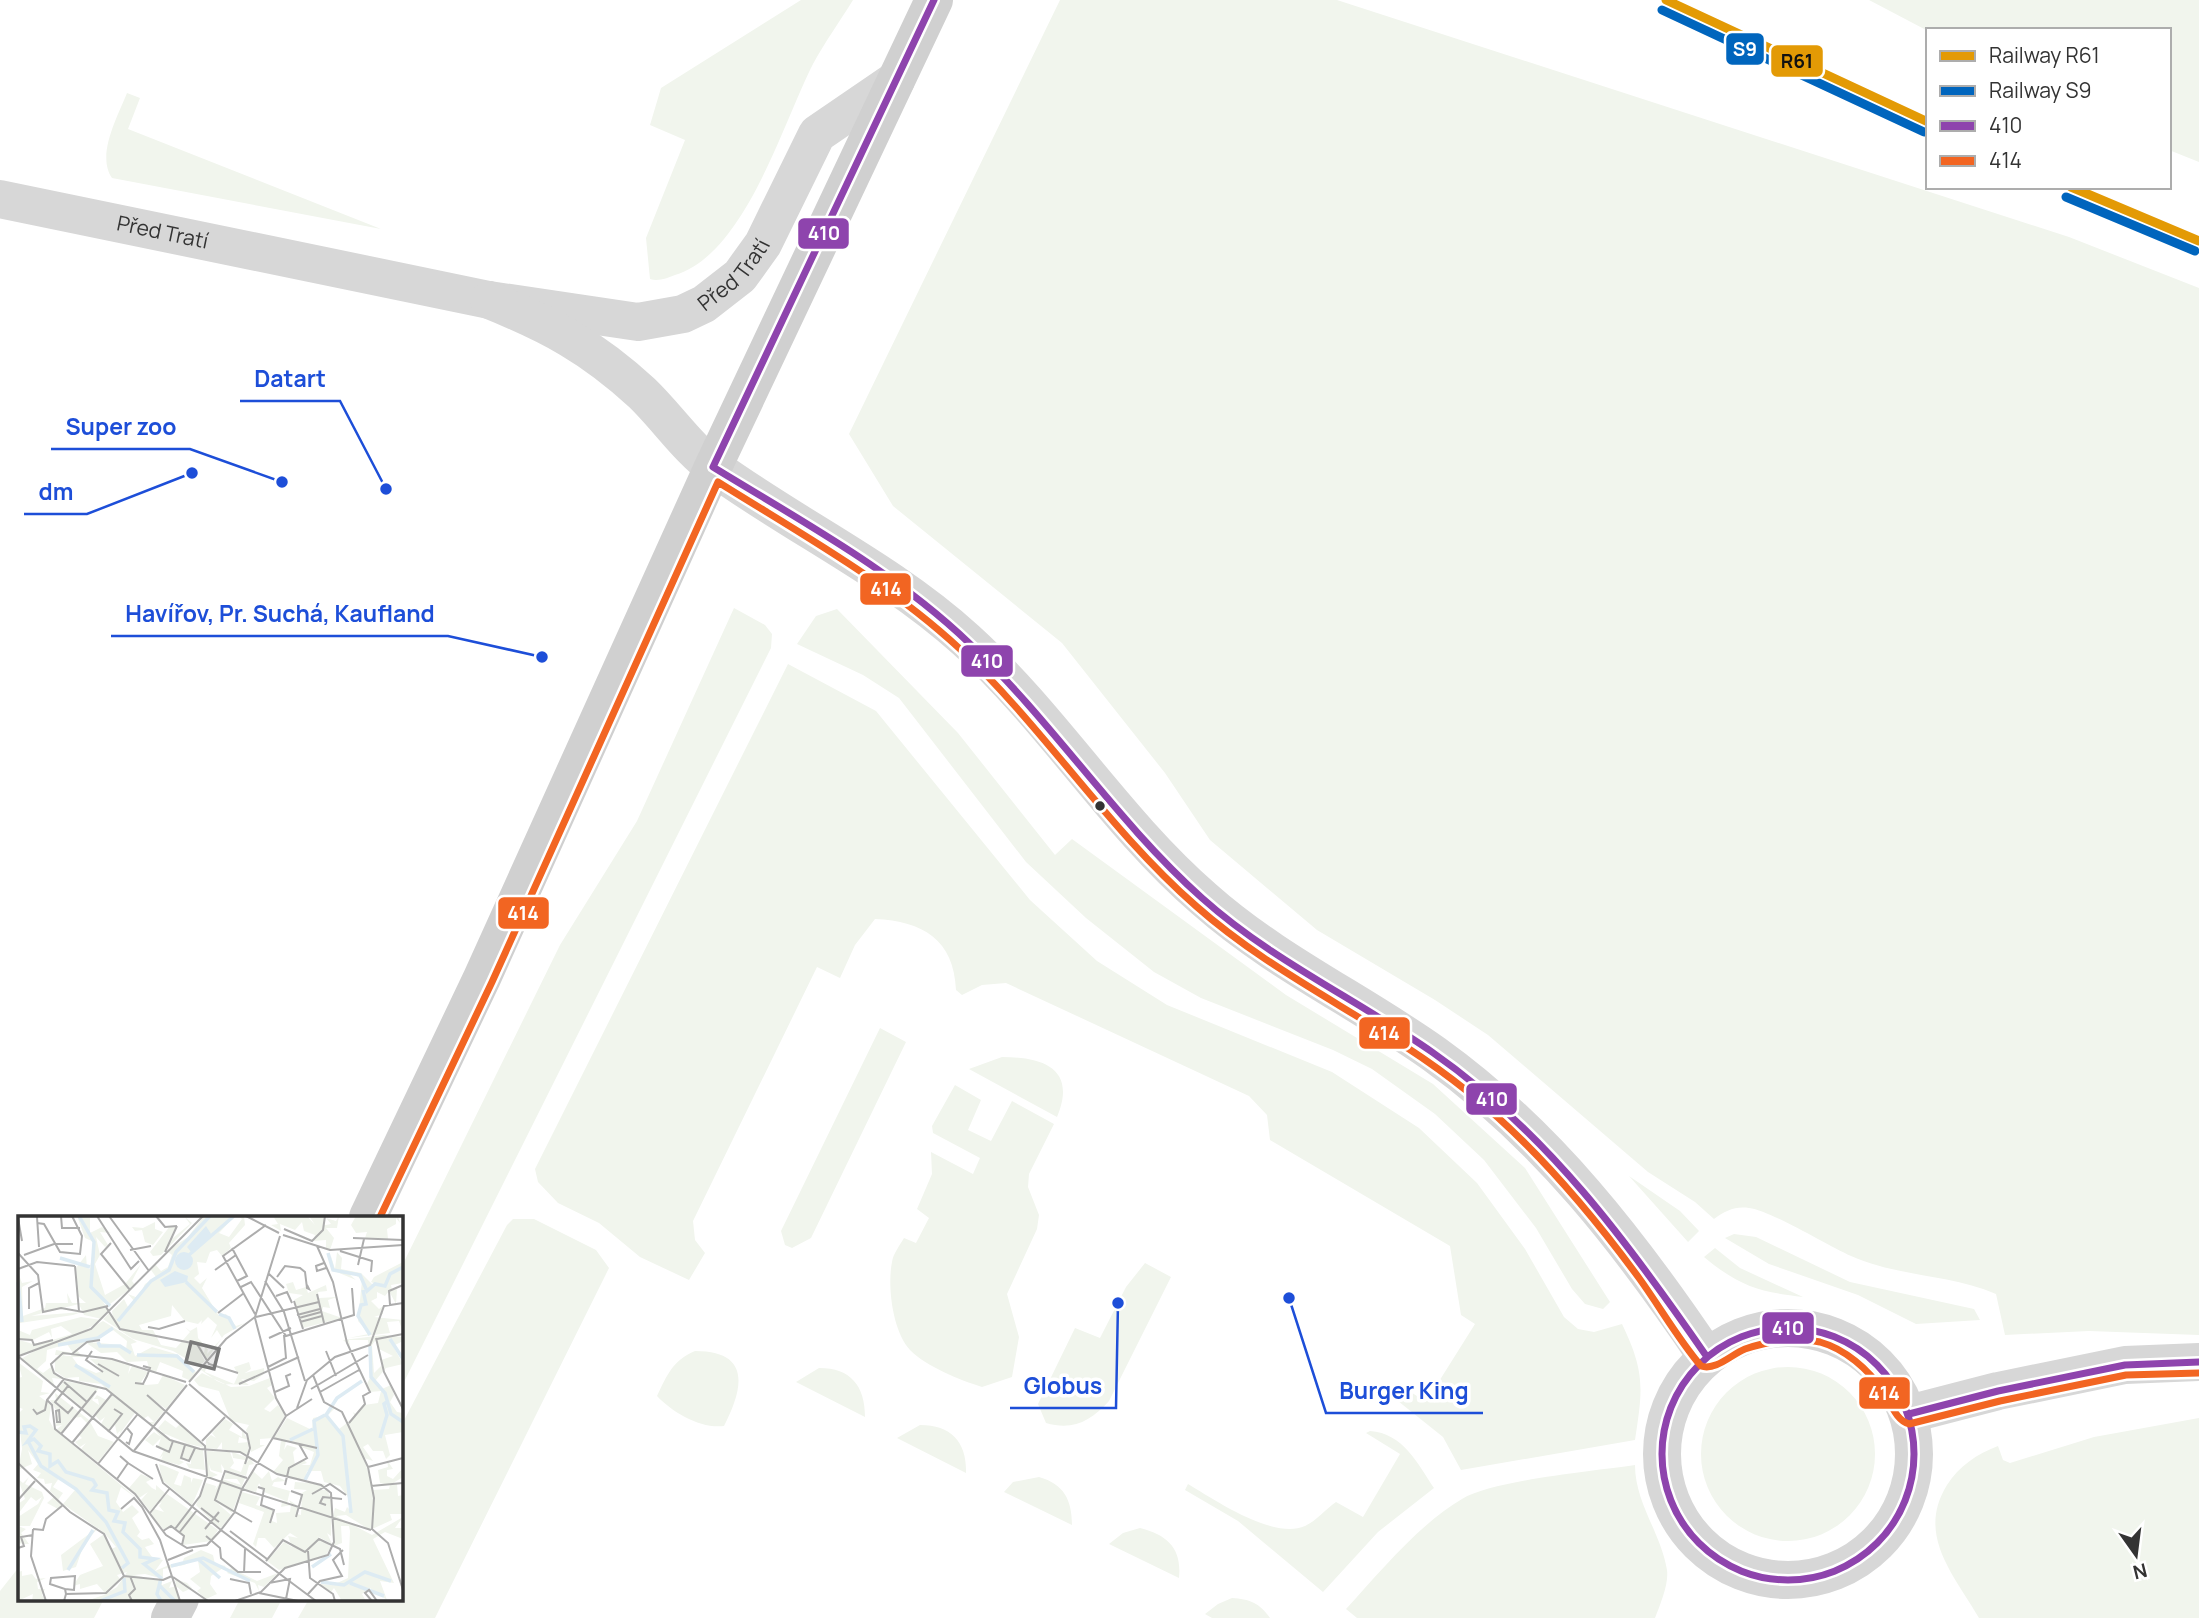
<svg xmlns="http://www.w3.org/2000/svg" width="2199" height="1618" font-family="Manrope,sans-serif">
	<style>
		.green { fill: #f1f5ed }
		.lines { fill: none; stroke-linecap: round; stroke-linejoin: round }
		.street { stroke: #d7d7d7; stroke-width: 38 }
		.secondary { stroke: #d0d0d0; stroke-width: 38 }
		.bus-1-casing { stroke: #fff; stroke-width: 12 }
		.bus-2-casing { stroke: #fff; stroke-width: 12 }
		.bus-1 { stroke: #8e44ad; stroke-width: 7 }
		.bus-2 { stroke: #f26522; stroke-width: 7 }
		.rail-1-casing { stroke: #fff; stroke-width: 14 }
		.rail-2-casing { stroke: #fff; stroke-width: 14 }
		.rail-1 { stroke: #e39a05; stroke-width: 9 }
		.rail-2 { stroke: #0065bd; stroke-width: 9 }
		.bus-dot { fill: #333; stroke: #fff; stroke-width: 2.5 }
		.labels { text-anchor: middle; stroke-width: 7; stroke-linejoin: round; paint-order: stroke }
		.street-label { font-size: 21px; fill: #333; stroke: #fff }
		.inset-river { fill: none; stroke: #ddebf3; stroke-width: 3.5 }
		.inset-road { fill: none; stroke: #adadad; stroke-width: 2 }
		.view { fill: #7a7a7a; fill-opacity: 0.15; stroke: #7a7a7a; stroke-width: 3.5 }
		.inset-edge { fill: none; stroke: #333; stroke-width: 3.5 }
		.leader { fill: none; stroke: #1d4ed8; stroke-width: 2.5 }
		.callout-dot { fill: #1d4ed8; stroke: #fff; stroke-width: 2.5 }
		.callout-label { font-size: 23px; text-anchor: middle; font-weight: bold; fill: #1d4ed8; stroke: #fff; stroke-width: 7; stroke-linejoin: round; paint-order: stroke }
		.line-badge { stroke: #fff; stroke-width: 2.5 }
		.badge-label { font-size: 19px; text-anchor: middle; font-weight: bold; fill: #fff }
		.pale-badge-label { font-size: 19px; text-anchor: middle; font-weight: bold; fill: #111 }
	</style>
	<rect width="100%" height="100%" fill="#fff"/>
	<path class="green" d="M 801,0 L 853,0 C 840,21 825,42 813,64 C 782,125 745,254 675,275 C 667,278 658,282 650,279 L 646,238 L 685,140 L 650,125 L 661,88 Z
		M 1060,0 L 1337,0 L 2069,237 L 2199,288 L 2199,1335 L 2089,1331 L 2005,1335 L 1996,1294 C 1950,1274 1898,1277 1851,1256 C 1826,1245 1772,1211 1749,1208 C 1735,1206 1725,1211 1714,1219 L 1695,1202 L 1648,1172 L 1488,1035 L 1435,1000 L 1317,930 L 1210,840 L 1165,773 L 1062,643 L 893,506 L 849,434 Z
		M 1869,0 L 2199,0 L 2199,162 L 2169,150 L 2169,30 L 1928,31 Z
		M 127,93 L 140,98 L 128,129 L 381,229 L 112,178 C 96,155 118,116 127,93 Z
		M 734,608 L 765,625 L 772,634 L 771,648 L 401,1388 L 401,1268 L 560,945 L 637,821 Z
		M 837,609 L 958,733 L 1055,855 L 1072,839 L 1286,995 L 1433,1084 L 1525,1168 L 1610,1302 L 1603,1309 L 1585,1304 L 1572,1289 L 1536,1228 L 1484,1160 L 1435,1114 L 1372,1069 L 1333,1050 L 1201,998 L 1154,972 L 1086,918 L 1026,862 L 899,698 L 863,675 L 797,644 L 816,616 Z
		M 788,664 L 876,711 L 1030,900 L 1097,961 L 1167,1005 L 1332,1072 L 1419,1128 L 1477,1183 L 1525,1249 L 1564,1317 L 1578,1329 L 1594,1332 L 1622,1324 C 1645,1372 1643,1388 1635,1440 L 1461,1470 L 1443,1437 L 1398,1401 L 1394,1391 L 1397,1383 L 1426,1402 L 1475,1324 L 1461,1315 L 1450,1246 L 1270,1140 L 1267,1115 L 1249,1096 L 1006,983 L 982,985 L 962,995 L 956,990 C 954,940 923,921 875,919 L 855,945 L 840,978 L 817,967 L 693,1221 L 695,1240 L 705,1253 L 689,1280 L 640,1257 L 599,1223 L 558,1203 L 538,1182 L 535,1169 Z
		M 880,1028 L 906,1042 L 811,1238 L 792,1248 L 785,1245 L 781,1231 Z
		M 1002,1057 C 1044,1057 1077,1069 1057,1117 L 969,1069 Z
		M 955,1085 L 981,1100 L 968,1130 L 991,1141 L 1012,1101 L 1054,1124 L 1029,1174 L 1028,1187 L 1039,1215 L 1037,1229 L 1007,1294 L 1019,1337 L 1012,1377 L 982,1387 C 960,1380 927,1367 910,1350 C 893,1332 887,1287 892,1262 C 893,1254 900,1245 904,1238 L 916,1243 L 929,1218 L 917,1209 L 932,1174 L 931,1152 L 973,1174 L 980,1158 L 933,1133 L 932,1126 Z
		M 1629,1176 L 1680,1211 L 1699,1231 L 1688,1242 Z
		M 513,1219 L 534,1219 L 596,1250 L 609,1268 L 435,1618 L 298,1618 L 309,1599 L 401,1599 L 401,1426 L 507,1225 Z
		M 1734,1234 L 1756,1237 L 1850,1282 L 1974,1309 L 1980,1320 L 1916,1324 L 1858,1295 L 1769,1264 L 1725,1238 Z
		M 1715,1248 L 1740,1268 L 1803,1297 C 1759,1292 1739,1286 1704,1257 Z
		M 1145,1263 L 1171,1277 L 1109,1401 C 1091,1421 1073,1431 1046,1423 L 1038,1404 L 1075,1328 L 1100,1338 L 1126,1287 Z
		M 695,1351 C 752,1351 743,1389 724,1426 C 701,1429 673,1413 657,1396 C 667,1375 673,1360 695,1351 Z
		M1701 1454a87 87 0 1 1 174 0a87 87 0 1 1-174 0Z
		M 819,1368 C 851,1368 865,1386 865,1417 L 796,1382 Z
		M 2199,1418 L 2199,1618 L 1979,1618 C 1954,1575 1916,1535 1947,1485 C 1959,1466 1977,1454 1998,1446 L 2003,1460 L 2010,1463 L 2094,1437 Z
		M 920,1425 C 952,1425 967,1443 966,1473 L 897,1438 Z
		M 1370,1431 C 1403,1433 1418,1464 1434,1488 L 1378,1532 L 1323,1592 L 1238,1521 L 1185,1490 L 1188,1484 C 1215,1500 1273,1540 1305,1526 C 1316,1521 1326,1509 1336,1502 L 1363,1517 L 1400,1454 L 1366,1433 Z
		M 1635,1465 C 1635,1503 1661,1533 1667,1570 C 1669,1584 1660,1605 1655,1618 L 1357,1618 L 1346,1609 C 1381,1571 1417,1526 1462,1499 C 1493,1480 1595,1471 1635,1465 Z
		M 1039,1477 C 1064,1484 1072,1500 1072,1525 L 1004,1492 L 1013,1482 Z
		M 1140,1528 C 1168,1535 1182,1549 1179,1578 L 1109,1544 L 1123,1533 Z
		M 19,1567 L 19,1599 L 104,1599 L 94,1618 L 0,1618 L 0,1591 Z
		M 1232,1598 C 1249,1599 1260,1603 1270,1618 L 1212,1618 L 1205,1614 L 1218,1604 Z
		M 240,1599 L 282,1599 L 272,1618 L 230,1618 Z"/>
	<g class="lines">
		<g class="street">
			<path id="s1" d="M 0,199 L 489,300 L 638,322 L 683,314 L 704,304 L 740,276 L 763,244 L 817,134 L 896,80"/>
			<path d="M 489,300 C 551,325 592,347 642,393 C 667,417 688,449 716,469 C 798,528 890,571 966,640 C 1053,719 1115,822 1204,899 C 1275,962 1358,1000 1434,1054 C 1547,1135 1630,1243 1707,1357"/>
			<circle cx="1788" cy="1454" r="126"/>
			<path d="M 1909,1414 L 1998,1391 L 2125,1365 L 2199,1362"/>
		</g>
		<path class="secondary" d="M 368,1217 L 482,978 L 713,467 L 934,0
			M 170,1618 L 180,1599"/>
		<g class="bus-1-casing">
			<path id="bus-1" d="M 713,467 C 801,521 894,571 969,643 C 1053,722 1116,821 1202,898 C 1271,960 1356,999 1432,1052 C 1547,1132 1629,1244 1707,1357
				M 713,467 L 934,0
				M1662 1454a126 126 0 1 1 252 0a126 126 0 1 1-252 0Z
				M 1909,1414 L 1998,1391 L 2125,1365 L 2199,1362"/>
		</g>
		<g class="bus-2-casing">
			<path id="bus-2" d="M 380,1217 L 492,982 L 718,482 C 801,534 888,582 960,649 C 1045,729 1108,829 1196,906 C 1278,979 1382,1022 1467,1091 C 1533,1144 1589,1210 1639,1278 C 1660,1307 1678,1339 1701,1366 C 1716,1371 1732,1354 1745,1349 C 1769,1341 1795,1336 1820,1342 C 1845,1349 1868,1369 1883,1391 C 1891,1402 1895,1420 1909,1424 L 2000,1401 L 2126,1375 L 2199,1373"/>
		</g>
		<use href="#bus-1" class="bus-1"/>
		<use href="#bus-2" class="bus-2"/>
		<g class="rail-1-casing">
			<path id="rail-1" d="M 1666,0 L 1928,122
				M 2071,187 L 2199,241"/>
		</g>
		<g class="rail-2-casing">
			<path id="rail-2" d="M 1662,10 L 1924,132
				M 2066,197 L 2195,251"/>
		</g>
		<use href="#rail-1" class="rail-1"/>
		<use href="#rail-2" class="rail-2"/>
	</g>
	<circle class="bus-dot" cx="1100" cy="806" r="6"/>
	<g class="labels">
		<g class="street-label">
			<text dy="7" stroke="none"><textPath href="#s1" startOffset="166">Před Tratí</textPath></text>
			<text dy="7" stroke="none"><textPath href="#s1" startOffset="761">Před Tratí</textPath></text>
		</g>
	</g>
	<g transform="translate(18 1216)">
		<rect width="385" height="385" fill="#fff"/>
		<path d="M 59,0 L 72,2 L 72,17 L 84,11 L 93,17 L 82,16 L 90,29 L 87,31 L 78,21 L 82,39 L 77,48 L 87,79 L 107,68 L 123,48 L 114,65 L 117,69 L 91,89 L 85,86 L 91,94 L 84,103 L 66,99 L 61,88 L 13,100 L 64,96 L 55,99 L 2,107 L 0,56 L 4,67 L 15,65 L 4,71 L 5,100 L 27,92 L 28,87 L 50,87 L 49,77 L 54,87 L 68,87 L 60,80 L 58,52 L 68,39 L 69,52 L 72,53 L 76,26 L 67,22 ZM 166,0 L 174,7 L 143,39 L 135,40 L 132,36 L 152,10 L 158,11 L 150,26 L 172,8 ZM 186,0 L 217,0 L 201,17 L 211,21 L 224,3 L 220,0 L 226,0 L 227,9 L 211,27 L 213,32 L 204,40 L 199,34 L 192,36 L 188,47 L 179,46 L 181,58 L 176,62 L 182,68 L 189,62 L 184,72 L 201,100 L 208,98 L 218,110 L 227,107 L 206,119 L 189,143 L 183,138 L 187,145 L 181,150 L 155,135 L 115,123 L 85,103 L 92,96 L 95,103 L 94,95 L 106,83 L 110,91 L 117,86 L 110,78 L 120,82 L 127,68 L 138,61 L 133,54 L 137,48 L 143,55 L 150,51 L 154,39 L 149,35 L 170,21 ZM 154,89 L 167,105 L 180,108 L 184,104 L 183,108 L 190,101 L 199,109 L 193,122 L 199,114 L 204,122 L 189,138 L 190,133 L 187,131 L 186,137 L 183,131 L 187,130 L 180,122 L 179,111 L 172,115 L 167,111 L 172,116 L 158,132 L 143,129 L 135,114 L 124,114 L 121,109 L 153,100 ZM 255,0 L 289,0 L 297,9 L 291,0 L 306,0 L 306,9 L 308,9 L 313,8 L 308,2 L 318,5 L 321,0 L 319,12 L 308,12 L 316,22 L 312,34 L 308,33 L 308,24 L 295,25 L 297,19 L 286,15 L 284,6 L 277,14 L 262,8 L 263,15 L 253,9 L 260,8 ZM 338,0 L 380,0 L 382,7 L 378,2 L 378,8 L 369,13 L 370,23 L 347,22 L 349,16 L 338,17 L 333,9 ZM 137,6 L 137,13 L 145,16 L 135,29 L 127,26 L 124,14 L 117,15 L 114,11 L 125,12 ZM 319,36 L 324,42 L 323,53 L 343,57 L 356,70 L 362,70 L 353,66 L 356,61 L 385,46 L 385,67 L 373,69 L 374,74 L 379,73 L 378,88 L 371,75 L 367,80 L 359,76 L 359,82 L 353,85 L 361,93 L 365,90 L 365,98 L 356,101 L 385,104 L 385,116 L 381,105 L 369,106 L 372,117 L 330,122 L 351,118 L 340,105 L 344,64 L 335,57 L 330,57 L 338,64 L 314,54 L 313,40 L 317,53 ZM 275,66 L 278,74 L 288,71 L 290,77 L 308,69 L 309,75 L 300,76 L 301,82 L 319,81 L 310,84 L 312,92 L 305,91 L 304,95 L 324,102 L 285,112 L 276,84 L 285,79 L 271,77 L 268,68 ZM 63,101 L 83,104 L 57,121 L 85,105 L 119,126 L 113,128 L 117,140 L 134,131 L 158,138 L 178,156 L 171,164 L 164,161 L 165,155 L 142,146 L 138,156 L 132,155 L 129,145 L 109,146 L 99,136 L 83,137 L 67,126 L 58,133 L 65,141 L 37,139 L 38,134 L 55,137 L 49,128 L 29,134 L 28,145 L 19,153 L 25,157 L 33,151 L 44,163 L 34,162 L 37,171 L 3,143 L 18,134 L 2,139 L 0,114 L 12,119 L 14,114 ZM 43,110 L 54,118 L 18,129 L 24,126 L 15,128 L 1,124 L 15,124 L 31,116 L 34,122 L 33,113 ZM 95,114 L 109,125 L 108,134 L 103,129 L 70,126 ZM 366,119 L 384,121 L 385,125 L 375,130 L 385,148 L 368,152 L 357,165 L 364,173 L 373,169 L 376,179 L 372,186 L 379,196 L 385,197 L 385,216 L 367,219 L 372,239 L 368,243 L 365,235 L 355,235 L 350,228 L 345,231 L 355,245 L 346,242 L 355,274 L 371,273 L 372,269 L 362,267 L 360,254 L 370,251 L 369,244 L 375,253 L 369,254 L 369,260 L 375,263 L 385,252 L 385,261 L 372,269 L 379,268 L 380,280 L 385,279 L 385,298 L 372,298 L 374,304 L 352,314 L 328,299 L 318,300 L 354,319 L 385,301 L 377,312 L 385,312 L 385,323 L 367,316 L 355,323 L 376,367 L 362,365 L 369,384 L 352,372 L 344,378 L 348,385 L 324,385 L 316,372 L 313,376 L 302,368 L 315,369 L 330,362 L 332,315 L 331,310 L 323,310 L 324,327 L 316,330 L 314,304 L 317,292 L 327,296 L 329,291 L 333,295 L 332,284 L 322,270 L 306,266 L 303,255 L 289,255 L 287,265 L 255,256 L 265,244 L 261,240 L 263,224 L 256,222 L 269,202 L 294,214 L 295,202 L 308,199 L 313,190 L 317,192 L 309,200 L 321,213 L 337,201 L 335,196 L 339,199 L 346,189 L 360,187 L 363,175 L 352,176 L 349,168 L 354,157 L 350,124 L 331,124 L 332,130 L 325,124 ZM 359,122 L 361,133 L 375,140 L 363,144 L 366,153 L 363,150 L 356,157 L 354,129 ZM 268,225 L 296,236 L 292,249 L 283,249 L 289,247 L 286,244 L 277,249 L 275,236 L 279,232 L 269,229 L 266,234 ZM 52,138 L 60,149 L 78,157 L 85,155 L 72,143 L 96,144 L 112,149 L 110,158 L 114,150 L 130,156 L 123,166 L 128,169 L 140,168 L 145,159 L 167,169 L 148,193 L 131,181 L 146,195 L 134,210 L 130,206 L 136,206 L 130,200 L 125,203 L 117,197 L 101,219 L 103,214 L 99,218 L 97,209 L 91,215 L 83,208 L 87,201 L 82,205 L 77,199 L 94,178 L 83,168 L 61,165 L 61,161 L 47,162 L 37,155 L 37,142 ZM 0,146 L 25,165 L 23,176 L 32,177 L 21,180 L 33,189 L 31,204 L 36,213 L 122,285 L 103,271 L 98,286 L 105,296 L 114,289 L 121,296 L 114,302 L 122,316 L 119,320 L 124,324 L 131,322 L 136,328 L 127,331 L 134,341 L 145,344 L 137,355 L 151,349 L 164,348 L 166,342 L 183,334 L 195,339 L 197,348 L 208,350 L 193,360 L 192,368 L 199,378 L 188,383 L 179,375 L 183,372 L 172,363 L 182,356 L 180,345 L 176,344 L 166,349 L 145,353 L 145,363 L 127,358 L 116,359 L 144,365 L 144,369 L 154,365 L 151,372 L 158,370 L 157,363 L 169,367 L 174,372 L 165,376 L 158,370 L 161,385 L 68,385 L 86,379 L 99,371 L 109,356 L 99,359 L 102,363 L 87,377 L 79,368 L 62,373 L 62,368 L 55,370 L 62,359 L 85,350 L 72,328 L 86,318 L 93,333 L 98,331 L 87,318 L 80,312 L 66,328 L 58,351 L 45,355 L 43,339 L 79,312 L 45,288 L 57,274 L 41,262 L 35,271 L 45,277 L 40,284 L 44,288 L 40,293 L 29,287 L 37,280 L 32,275 L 34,267 L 27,268 L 26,263 L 19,262 L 23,257 L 15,254 L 20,248 L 10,234 L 14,248 L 0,254 L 4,233 L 0,193 L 1,197 L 5,193 L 0,191 L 0,162 L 4,161 ZM 231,146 L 233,153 L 227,157 L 246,152 L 246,158 L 236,165 L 223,163 L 231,169 L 206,168 L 199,165 L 183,154 L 189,148 L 187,156 L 216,168 L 220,159 L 216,151 ZM 184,157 L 213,171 L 231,170 L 252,162 L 254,169 L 249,172 L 257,182 L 246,193 L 252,196 L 260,189 L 267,199 L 255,222 L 242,223 L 242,229 L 247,229 L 233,236 L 228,214 L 231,209 L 213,205 L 201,175 L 181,170 L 176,164 ZM 46,165 L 81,171 L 74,184 L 81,189 L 80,183 L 76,183 L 79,179 L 88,184 L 74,200 L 41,172 ZM 37,177 L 71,204 L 80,220 L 96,226 L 80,246 L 63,233 L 68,227 L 62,231 L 57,226 L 64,222 L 61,219 L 70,208 L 63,201 L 54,202 L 43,217 L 39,213 L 44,209 L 38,210 L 40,198 L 32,184 L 38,184 ZM 207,203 L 215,208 L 211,214 L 224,221 L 224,214 L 230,224 L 221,221 L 220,227 L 231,226 L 230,239 L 204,233 L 204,226 L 199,233 L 188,232 L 188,223 L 193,219 L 198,222 L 194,217 ZM 147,204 L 158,212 L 162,208 L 187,232 L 152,223 L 140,212 ZM 136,213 L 185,234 L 187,254 L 171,252 L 168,247 L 173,248 L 173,244 L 161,244 L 166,246 L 161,249 L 143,244 L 145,239 L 141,243 L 146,234 L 140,230 L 143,222 L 135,230 L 127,224 L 136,216 L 143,221 ZM 189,235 L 212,236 L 216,247 L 212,252 L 223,256 L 227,244 L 215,242 L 214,236 L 231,242 L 228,248 L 232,242 L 236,248 L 231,249 L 228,260 L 207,254 L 203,248 L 204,257 L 193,254 L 191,248 L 192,255 L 200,259 L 189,263 ZM 141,248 L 162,255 L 147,250 L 161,256 L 156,268 L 163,270 L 166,259 L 173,262 L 173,267 L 175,262 L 185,264 L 174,289 L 144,264 ZM 235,255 L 244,263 L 251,255 L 254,265 L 260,261 L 268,265 L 256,266 L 254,270 L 272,275 L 269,287 L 273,288 L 271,284 L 280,290 L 279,298 L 283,299 L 284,277 L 289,274 L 276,273 L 277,266 L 307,268 L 303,274 L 309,274 L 314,284 L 313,320 L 309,317 L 314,328 L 299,320 L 313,331 L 308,339 L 261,354 L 249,345 L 266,326 L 274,331 L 270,320 L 280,322 L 272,317 L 256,332 L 247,322 L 240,322 L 238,331 L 235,328 L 246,296 L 221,287 L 224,276 L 242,281 L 238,289 L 255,294 L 254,305 L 259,307 L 258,297 L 272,296 L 273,289 L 263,291 L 264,286 L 258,284 L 268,285 L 246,276 L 241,267 L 238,276 L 226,273 ZM 208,256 L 227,262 L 214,297 L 197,285 L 213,299 L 203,312 L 194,306 L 202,294 L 193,304 L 178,289 L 188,267 L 198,270 L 197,274 L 204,263 L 223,269 L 219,263 L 206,263 ZM 123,258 L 134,263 L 128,266 L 134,272 L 138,274 L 138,269 L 147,277 L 132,295 L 123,284 L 130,276 L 121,282 L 111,272 ZM 11,261 L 7,268 L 24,276 L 26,282 L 12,310 L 0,310 L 8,313 L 3,317 L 11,328 L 6,328 L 0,327 L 0,301 L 20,288 L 24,281 L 18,285 L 13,281 L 0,298 L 0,288 L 7,283 L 0,263 L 5,267 ZM 149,278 L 200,314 L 193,325 L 165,329 L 166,320 L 158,312 L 145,313 L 133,298 L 136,293 L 146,296 L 141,290 L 144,286 L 139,289 ZM 213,352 L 239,365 L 260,357 L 246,371 L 240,369 L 241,375 L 237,367 L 209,357 ZM 4,355 L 4,360 L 14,358 L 18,363 L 28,362 L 19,366 L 20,373 L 27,373 L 24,379 L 28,384 L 14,385 L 15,378 L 0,385 L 0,356 Z" fill="#f1f5ed" fill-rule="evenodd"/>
		<path d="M 188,10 L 193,18 L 174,37 L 169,31 ZM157 45a9 9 0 1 1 18 0a9 9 0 1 1-18 0ZM 157,55 L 170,60 L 169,66 L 147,71 L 142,64 Z" fill="#ddebf3"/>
		<path class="inset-river" d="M 61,0 L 76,26 L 73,71 L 92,90M 310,37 L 315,54 L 342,59 L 349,75 L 357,68 L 367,70 L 372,58 L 385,51M 171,39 L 216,0M 42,42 L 72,51M 0,66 L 4,106M 168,66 L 199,96M 345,74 L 348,88 L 343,89 L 340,100 L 352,119M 201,98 L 211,102 L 217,113M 100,105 L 133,65 L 151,54 L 158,36 L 192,0M 372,123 L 385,143M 80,126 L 82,130 L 102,130 L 113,137M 40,129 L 80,122 L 95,112M 352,130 L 353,161 L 367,177 L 373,198 L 385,206M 119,139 L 159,140 L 176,156M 57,149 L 92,171M 0,216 L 8,217 L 6,211 L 12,210 L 18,214 L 9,226 L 16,223 L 23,230 L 20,235 L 32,238 L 32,250 L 40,245 L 48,256 L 75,264 L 78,269 L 74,274 L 89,277 L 91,294 L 100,296 L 96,305 L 107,307 L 105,316 L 122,333 L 122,341 L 137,343 L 126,348 L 143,362 L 139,378 L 143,385M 362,222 L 369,199 L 366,188 L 370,185M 272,224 L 295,213M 11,227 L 23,250 L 58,273 L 88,306 L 110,347 L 104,352M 287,264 L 300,239 L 296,205 L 307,199M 333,297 L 325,220 L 308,199 L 319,182 L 344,165M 180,343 L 202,362M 153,350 L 185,342 L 232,365M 294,351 L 313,338M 50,354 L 75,314M 303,366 L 326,369 L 347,356 L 373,365M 332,367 L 366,380M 141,369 L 157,385M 82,385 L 107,375 L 106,362"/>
		<path class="inset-road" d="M 43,0 L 44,12 L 62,12M 79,0 L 113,53 L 121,45M 91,0 L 131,55M 138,0 L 147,11 L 159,10M 228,0 L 261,17M 19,1 L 21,31M 0,2 L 4,25M 19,7 L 26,8 L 42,36 L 62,38 L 64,20 L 54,0M 266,13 L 294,25 L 305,14 L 307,0M 265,19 L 312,34 L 385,29M 335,22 L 385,24M 93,27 L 83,38 L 112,74M 299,30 L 315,66 L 329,127 L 352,176 L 345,180 L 347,188 L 331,207M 214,32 L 229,60 L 219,65M 112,34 L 133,30M 322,35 L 354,45 L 353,56M 147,36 L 159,10M 0,37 L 20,59 L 25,96 L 43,92 L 65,96 L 90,90M 6,39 L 36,28 L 55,28M 306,47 L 298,50 L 299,55 L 308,52M 340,49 L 346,23M 57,50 L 61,95M 0,53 L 19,46 L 57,50M 197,54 L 218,39M 250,57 L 266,72M 259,61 L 267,50 L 282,52 L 287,56 L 289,72 L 291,73 L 289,69M 247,65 L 266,96 L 287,165M 223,71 L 233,66 L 268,120 L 336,99 L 334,72M 299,78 L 306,107M 258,80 L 269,76 L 274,87M 276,85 L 285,113M 372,89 L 371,75 L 385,69M 88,91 L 102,113 L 179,128 L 191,148 L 220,157M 11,93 L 11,72 L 21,67M 200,97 L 226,77M 237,98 L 205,40 L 248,9M 279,99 L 302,93M 238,101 L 301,86M 237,102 L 258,182 L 268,200M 281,102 L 303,96M 282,106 L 304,100M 130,111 L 141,113 L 167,105M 251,122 L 273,112M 358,122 L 366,156 L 385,193M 0,123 L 14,124 L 16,129 L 35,124M 359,123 L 385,118M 74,135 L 68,144 L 85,156M 308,135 L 318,160M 54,138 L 69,126 L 82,124M 1,140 L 73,113 L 185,0M 1,141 L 115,235 L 224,273 L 216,297 L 203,314 L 298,385M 80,148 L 101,160M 250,151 L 268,142 L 266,119M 295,159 L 306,186 L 324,196 L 350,251 L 356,282 L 354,314M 46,166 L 69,186M 168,166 L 94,143 L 45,137 L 33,148 L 36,157 L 46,163 L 88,173 L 152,224 L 182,233 L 222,236 L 259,258 L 303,269 L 313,277 L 316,326 L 310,339 L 267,352 L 243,376 L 217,385M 171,166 L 208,123 L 237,101 L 262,20M 117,167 L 125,168 L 129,160 L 132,152 L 125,150M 171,168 L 229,218 L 232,232 L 227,248M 221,168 L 281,141M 50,170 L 37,186 L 50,197 L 55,191M 293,173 L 350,139M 257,176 L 271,170 L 268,160 L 273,158M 302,176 L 341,154M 129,179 L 187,230 L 189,259 L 182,280 L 157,313M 29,184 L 34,189 L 37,213 L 117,278 L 148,319 L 169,332 L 189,329 L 203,314 L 145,267 L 138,248M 279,192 L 289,164 L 317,141 L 352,129 L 366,90 L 385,87M 15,193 L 19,198 L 27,194 L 29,184 L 46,163M 41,194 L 42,206 L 39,206 L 38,195 ZM 268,200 L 224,273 L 353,314M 268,200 L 294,183M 90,216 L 104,198 L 96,193M 43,218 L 78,175M 255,222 L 299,232M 184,225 L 207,201M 108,226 L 111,228 L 114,218 L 109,212M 54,227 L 94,178M 167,229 L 163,242 L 171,245 L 177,232M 138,230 L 151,236 L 155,225M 115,236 L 169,169M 0,247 L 52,296 L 86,318 L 106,360M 110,247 L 135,263M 80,248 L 119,199M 350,251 L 385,242M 229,262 L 207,255 L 197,284 L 234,306M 99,263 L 110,247 L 102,240M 267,269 L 271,252 L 289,242 L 281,228M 353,270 L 385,267M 240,271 L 246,273 L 243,289 L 256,294 L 252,307M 273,275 L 284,279 L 278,301M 294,278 L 312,268 L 328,279M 0,284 L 17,265M 308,289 L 302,287 L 305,281 L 324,283M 183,292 L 201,306M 103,293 L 116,282 L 124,291 L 142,324 L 162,385M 132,297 L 152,272M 15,313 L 13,340 L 28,385M 15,313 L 25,314 L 28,303 L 45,289M 187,313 L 201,296M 354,313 L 370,327 L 385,374M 145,315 L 153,310 L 166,320 L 164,329M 212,315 L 249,343M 161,317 L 179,294M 188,320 L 202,332 L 203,342 L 220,356 L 243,356M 0,332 L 6,330 L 3,321 L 15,319M 290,335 L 292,362 L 315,378 L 317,385M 150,344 L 175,334M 248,345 L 265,324 L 287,336 L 301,323 L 322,333 L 326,349M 226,357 L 227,333M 112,360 L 117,373 L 111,379 L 114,385M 155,361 L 190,385M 212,363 L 231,367 L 233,378M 251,367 L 272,363 L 268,383M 47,373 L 56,374 L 57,360 L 33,362 L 32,368 L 47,373 L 48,378M 241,377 L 280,385M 290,378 L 302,365 L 324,360 L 315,344 L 325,334M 46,385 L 48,378 L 88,377 L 106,360 L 145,364 L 154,360M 354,385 L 347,377 L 351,374 L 359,385"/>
		<path class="view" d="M 173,126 L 201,133 L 196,153 L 168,146 Z"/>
		<rect width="385" height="385" class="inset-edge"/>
	</g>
	<path class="leader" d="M386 489L340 401H240M282 482L190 449H51M192 473L87 514H24M542 657L448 636H111M1118 1303L1116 1408H1010M1289 1298L1326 1413H1483"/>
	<g class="callout-dot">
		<circle cx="386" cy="489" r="7"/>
		<circle cx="282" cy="482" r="7"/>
		<circle cx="192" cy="473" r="7"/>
		<circle cx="542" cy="657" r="7"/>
		<circle cx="1118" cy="1303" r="7"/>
		<circle cx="1289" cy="1298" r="7"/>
	</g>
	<g class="callout-label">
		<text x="290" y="387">Datart</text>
		<text x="121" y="435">Super zoo</text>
		<text x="56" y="500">dm</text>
		<text x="280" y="622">Havířov, Pr. Suchá, Kaufland</text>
		<text x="1063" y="1394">Globus</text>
		<text x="1404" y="1399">Burger King</text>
	</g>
	<g class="line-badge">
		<rect x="1725" y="32" width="40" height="34" rx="7" fill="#0065bd"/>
		<rect x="1770" y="44" width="54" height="34" rx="7" fill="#e39a05"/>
		<rect x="797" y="217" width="53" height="33" rx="7" fill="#8e44ad"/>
		<rect x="859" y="572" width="53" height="34" rx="7" fill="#f26522"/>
		<rect x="960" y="644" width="54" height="34" rx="7" fill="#8e44ad"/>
		<rect x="497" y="896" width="53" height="34" rx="7" fill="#f26522"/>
		<rect x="1358" y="1016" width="53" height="34" rx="7" fill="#f26522"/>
		<rect x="1465" y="1082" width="53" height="34" rx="7" fill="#8e44ad"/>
		<rect x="1761" y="1311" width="54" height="34" rx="7" fill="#8e44ad"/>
		<rect x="1858" y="1376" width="53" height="34" rx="7" fill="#f26522"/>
	</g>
	<g class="badge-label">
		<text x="1745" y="56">S9</text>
		<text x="824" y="240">410</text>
		<text x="886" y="596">414</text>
		<text x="987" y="668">410</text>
		<text x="523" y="920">414</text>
		<text x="1384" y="1040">414</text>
		<text x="1492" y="1106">410</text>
		<text x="1788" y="1335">410</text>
		<text x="1884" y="1400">414</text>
	</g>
	<g class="pale-badge-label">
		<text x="1797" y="68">R61</text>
	</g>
	<rect x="1926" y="28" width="245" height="161" fill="#ffffff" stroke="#adadad" stroke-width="2"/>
	<rect x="1940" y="51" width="35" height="10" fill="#e39a05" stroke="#adadad" stroke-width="2"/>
	<text x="1989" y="63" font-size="21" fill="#333333">Railway R61</text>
	<rect x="1940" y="86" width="35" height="10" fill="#0065bd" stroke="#adadad" stroke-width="2"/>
	<text x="1989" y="98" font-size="21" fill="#333333">Railway S9</text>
	<rect x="1940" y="121" width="35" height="10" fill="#8e44ad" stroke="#adadad" stroke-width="2"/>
	<text x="1989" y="133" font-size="21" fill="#333333">410</text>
	<rect x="1940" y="156" width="35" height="10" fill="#f26522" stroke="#adadad" stroke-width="2"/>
	<text x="1989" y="168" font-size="21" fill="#333333">414</text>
	<g transform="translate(2136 1555) rotate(166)" stroke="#ffffff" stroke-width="5" paint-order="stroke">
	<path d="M0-5L12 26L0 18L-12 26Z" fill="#333333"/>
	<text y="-10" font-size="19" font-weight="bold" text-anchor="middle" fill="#333333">N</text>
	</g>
</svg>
